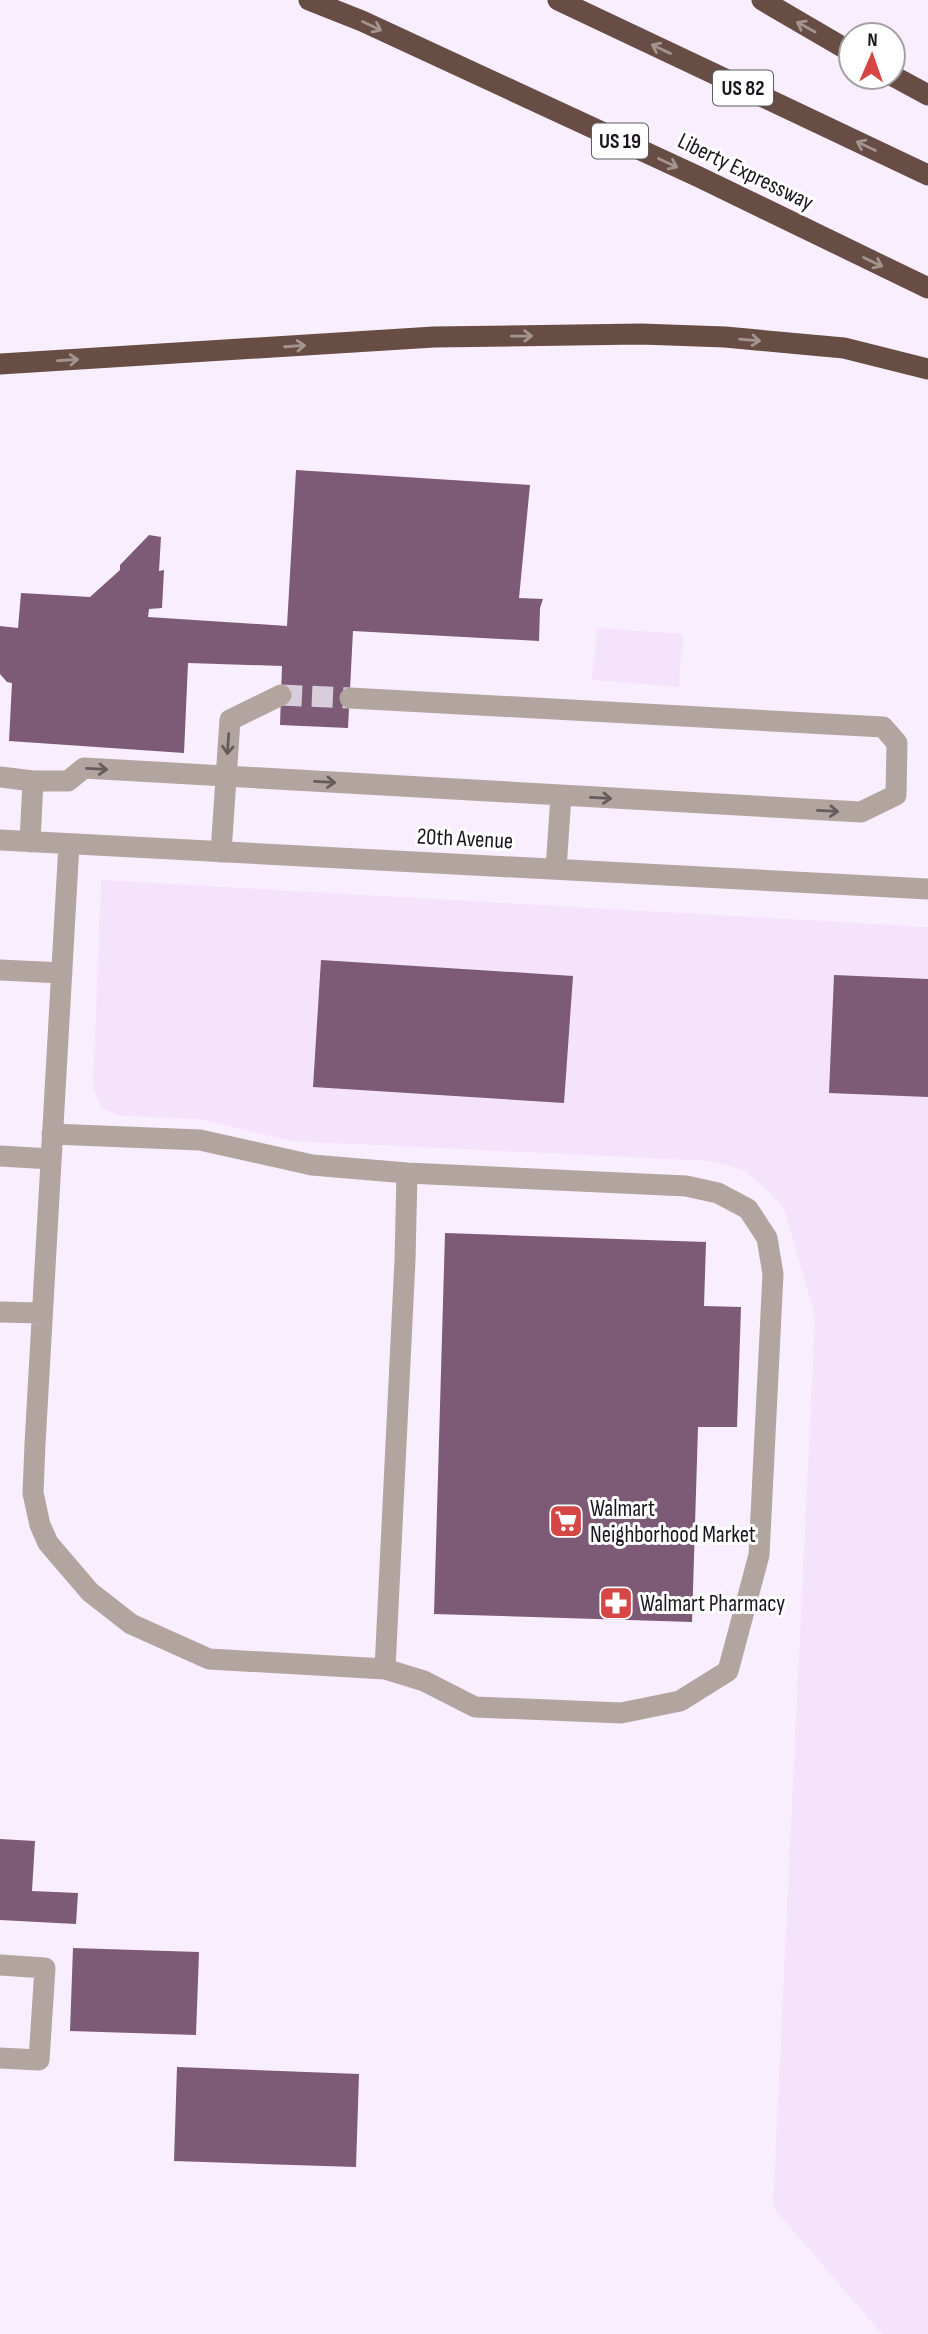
<svg xmlns="http://www.w3.org/2000/svg" width="928" height="2334" font-family="'Sofia Sans Condensed',sans-serif">
	<style>
		.built { fill: #f5e3fc }
		.building { fill: #7d5a76 }
		.lines { fill: none; stroke-linecap: round; stroke-linejoin: round }
		.minor-tunnel { stroke: #d8cddb; stroke-width: 21; stroke-dasharray: 21 10; stroke-linecap: butt }
		.minor { stroke: #b2a49f; stroke-width: 21 }
		.highway { stroke: #674d44; stroke-width: 21 }
		.oneway { stroke: #a4948f }
		.oneway2 { stroke: #665c5e }
		.labels { text-anchor: middle; stroke-width: 6; stroke-linejoin: round; paint-order: stroke }
		.shield { fill: #fff; stroke: #5f5b61; stroke-width: 2 }
		.shield-label { font-size: 21px; font-weight: bold; fill: #1b151d }
		.street-label { font-size: 23px; fill: #1b151d; stroke: #fff }
		.poi-label { font-size: 23px; fill: #1b151d; stroke: #fff; text-anchor: start }
	</style>
	<rect width="100%" height="100%" fill="#f9eefd"/>
	<path class="built" d="M 597,628 L 683,634 L 679,687 L 592,680 Z
		M 101,880 L 928,927 L 928,2334 L 882,2334 L 773,2207 L 815,1316 L 784,1209 L 771,1194 L 745,1171 L 711,1161 L 292,1141 L 199,1119 L 122,1116 L 102,1109 L 93,1088 Z"/>
	<path class="building" d="M 296,470 L 530,485 L 519,598 L 543,599 L 540,608 L 539,641 L 353,631 L 348,728 L 280,725 L 282,666 L 188,663 L 184,753 L 9,741 L 12,683 L 7,682 L 0,674 L 0,626 L 18,628 L 21,593 L 90,597 L 120,570 L 120,565 L 149,535 L 161,537 L 159,571 L 164,570 L 162,608 L 149,609 L 148,617 L 287,626 Z
		M 321,960 L 573,976 L 564,1103 L 313,1087 Z
		M 834,975 L 928,979 L 928,1097 L 829,1093 Z
		M 445,1233 L 706,1242 L 704,1306 L 741,1307 L 737,1427 L 698,1427 L 692,1622 L 434,1614 Z
		M 0,1839 L 35,1841 L 32,1891 L 78,1893 L 76,1924 L 0,1920 Z
		M 73,1948 L 199,1952 L 196,2035 L 70,2031 Z
		M 177,2067 L 359,2074 L 356,2167 L 174,2161 Z"/>
	<g class="lines">
		<path class="minor-tunnel" d="M 281,695 L 350,698"/>
		<path class="minor" d="M 0,777 L 33,781 L 68,781 L 84,768 L 861,812 L 896,795 L 897,743 L 883,727 L 350,698
			M 0,840 L 928,889
			M 30,842 L 33,781
			M 221,852 L 230,720 L 281,695
			M 556,869 L 561,796
			M 0,970 L 62,973
			M 52,1134 L 200,1140 L 312,1165 L 407,1173 L 686,1186 L 718,1193 L 748,1209 L 767,1238 L 773,1274 L 759,1555 L 728,1671 L 680,1701 L 621,1713 L 475,1707 L 424,1681 L 385,1669 L 209,1659 L 131,1624 L 90,1592 L 48,1543 L 40,1525 L 33,1493 L 35,1444 L 69,844
			M 0,1156 L 51,1159
			M 0,1312 L 41,1313
			M 385,1669 L 405,1260 L 407,1173
			M 0,1965 L 45,1968 L 39,2060 L 0,2058"/>
		<path class="highway" d="M 309,0 L 362,21 L 699,177 L 928,288
			M 558,0 L 928,175
			M 762,0 L 851,52
			M 893,76 L 928,95
			M 0,364 L 434,337 L 641,334 L 725,337 L 844,348 L 928,369"/>
	</g>
	<defs><path id="oneway-shaft" d="M-6 0H5M1.5-3L5.5 0L1.5 3" fill="none" stroke-width="1.6" stroke-linecap="round" stroke-linejoin="round" transform="scale(1.75)"/></defs>
	<g class="oneway">
		<use href="#oneway-shaft" transform="translate(372 26) rotate(25)"/>
		<use href="#oneway-shaft" transform="translate(806 27) rotate(-151)"/>
		<use href="#oneway-shaft" transform="translate(661 49) rotate(-155)"/>
		<use href="#oneway-shaft" transform="translate(866 146) rotate(-155)"/>
		<use href="#oneway-shaft" transform="translate(668 163) rotate(25)"/>
		<use href="#oneway-shaft" transform="translate(873 262) rotate(26)"/>
		<use href="#oneway-shaft" transform="translate(522 336) rotate(-1)"/>
		<use href="#oneway-shaft" transform="translate(750 340) rotate(5)"/>
		<use href="#oneway-shaft" transform="translate(295 346) rotate(-4)"/>
		<use href="#oneway-shaft" transform="translate(68 360) rotate(-4)"/>
	</g>
	<g class="oneway2">
		<use href="#oneway-shaft" transform="translate(228 744) rotate(94)"/>
		<use href="#oneway-shaft" transform="translate(97 769) rotate(3)"/>
		<use href="#oneway-shaft" transform="translate(325 782) rotate(3)"/>
		<use href="#oneway-shaft" transform="translate(601 798) rotate(3)"/>
		<use href="#oneway-shaft" transform="translate(828 811) rotate(3)"/>
	</g>
	<defs>
		<g id="supermarket-square" transform="scale(1.75)"><rect x="-9" y="-9" width="18" height="18" rx="4" fill="#d64644" stroke="#fff"/><path d="M-6-5.5h2.5l.6 2H6L4.5 2H-2.5L-4.4-4H-6ZM-1.5 3.2a1.3 1.3 0 1 0 .1 0ZM3 3.2a1.3 1.3 0 1 0 .1 0Z" fill="#fff"/></g>
		<g id="pharmacy-square" transform="scale(1.75)"><rect x="-9" y="-9" width="18" height="18" rx="4" fill="#d64644" stroke="#fff"/><path d="M-2-6h4v4h4v4h-4v4h-4v-4h-4v-4h4Z" fill="#fff"/></g>
	</defs>
	<g fill-rule="evenodd">
		<use href="#supermarket-square" x="566" y="1521"/>
		<use href="#pharmacy-square" x="616" y="1603"/>
	</g>
	<g class="labels">
		<g class="shield">
			<rect x="713" y="70.5" width="60" height="35" rx="5"/>
			<rect x="592" y="123.5" width="56" height="35" rx="5"/>
		</g>
		<g class="shield-label">
			<text x="743" y="95">US 82</text>
			<text x="620" y="148">US 19</text>
		</g>
		<g class="street-label">
			<text transform="translate(746 171) rotate(26)" y="8">Liberty Expressway</text>
			<text transform="translate(465 838) rotate(3)" y="8">20th Avenue</text>
		</g>
		<g class="poi-label">
			<text x="590" y="1516">Walmart<tspan x="590" dy="26">Neighborhood Market</tspan></text>
			<text x="640" y="1611">Walmart Pharmacy</text>
		</g>
	</g>
	<g transform="translate(872 56) rotate(2)"><circle r="33" fill="#ffffff" stroke="#a4a1a5" stroke-width="2"/>
	<path d="M0-5L12 26L0 18L-12 26Z" fill="#d64644"/>
	<text y="-10" font-size="19" font-weight="bold" text-anchor="middle" fill="#1b151d">N</text>
	</g>
</svg>
